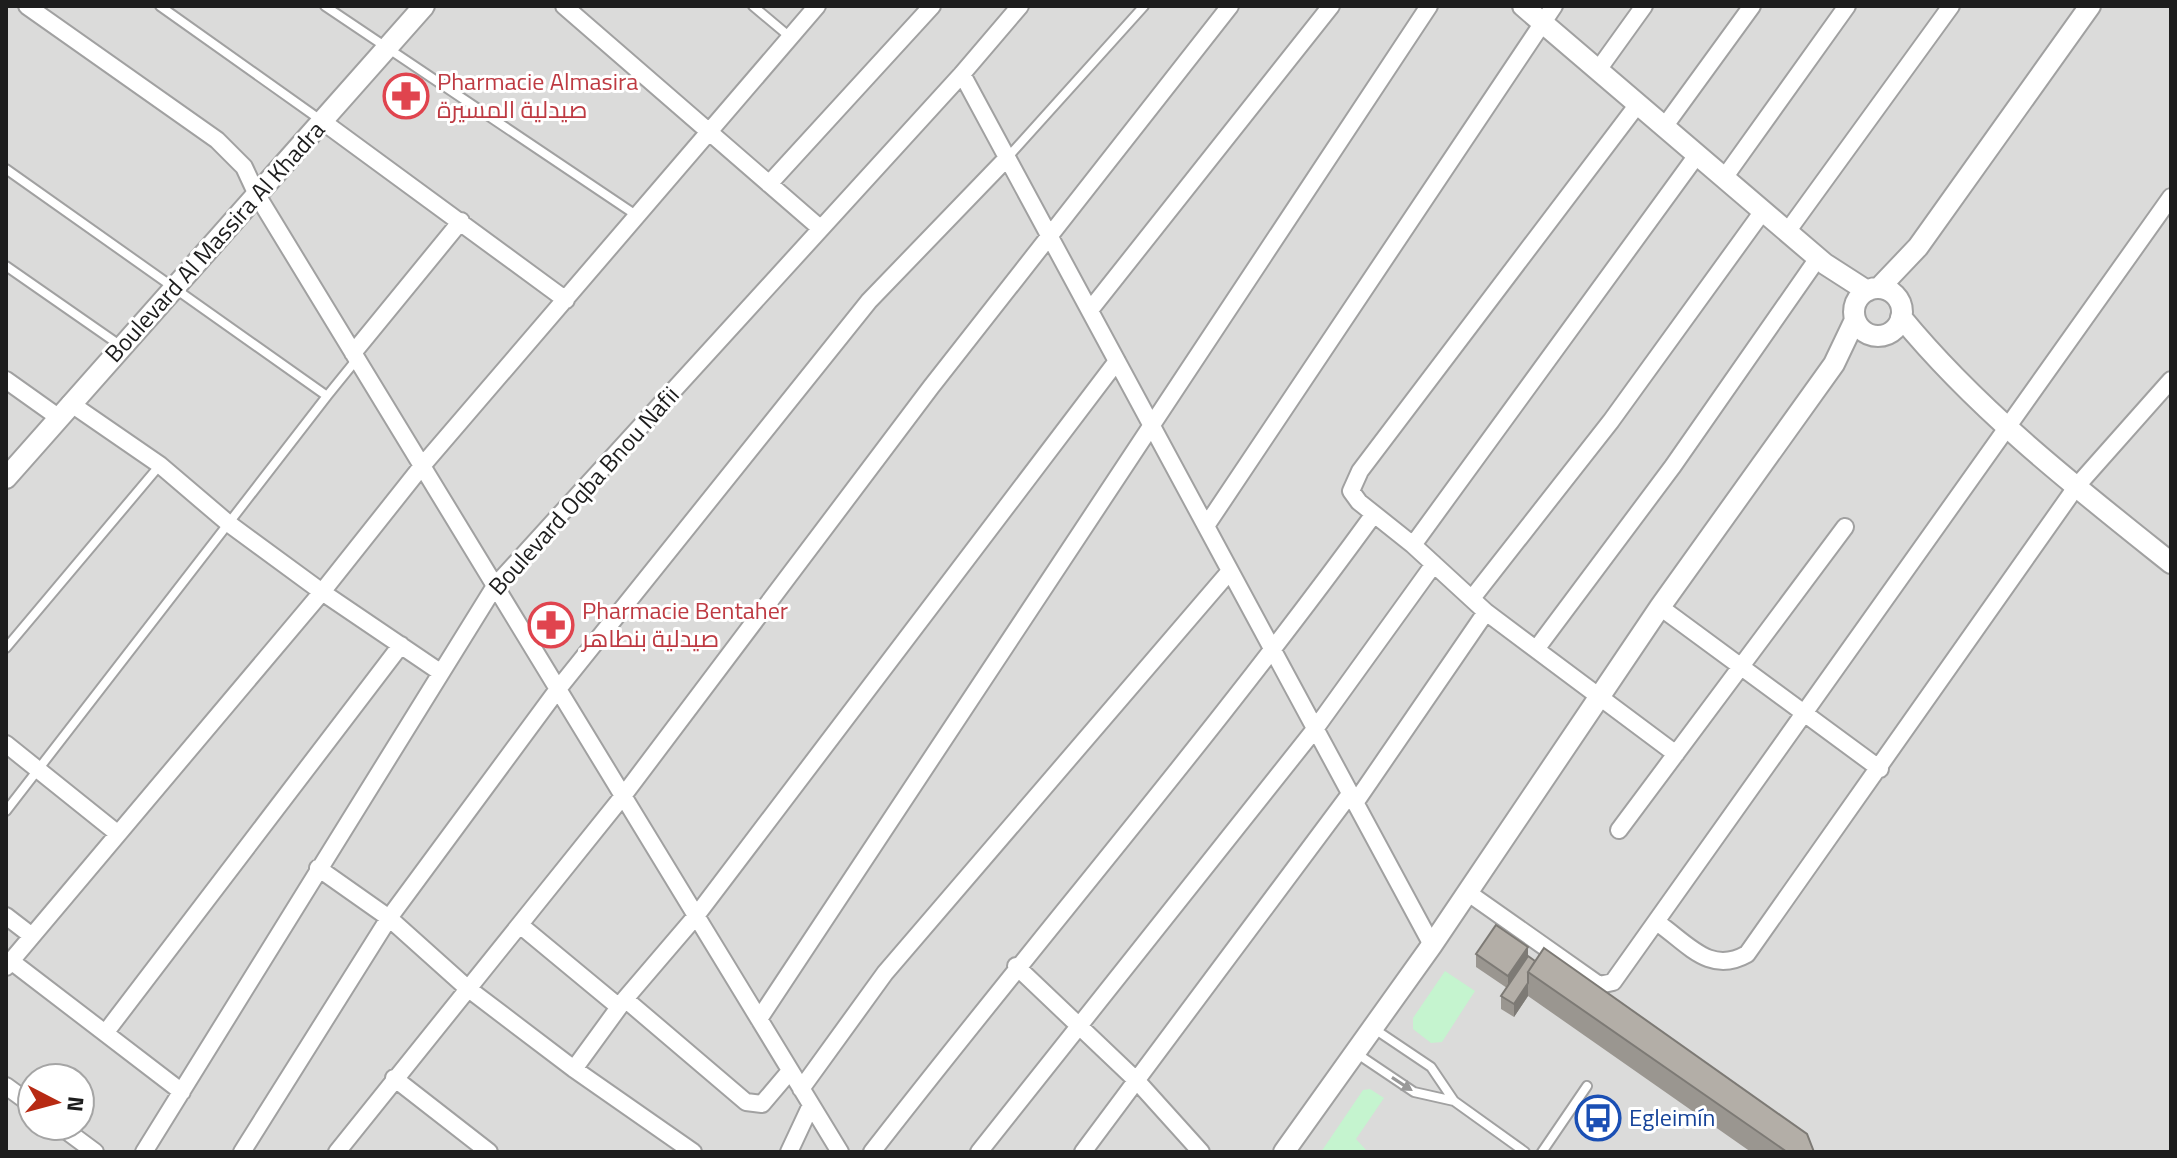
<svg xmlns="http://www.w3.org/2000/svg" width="2177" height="1158" font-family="'Titillium Web',Cairo,sans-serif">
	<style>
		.residential { fill: #dbdbda; fill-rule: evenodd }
		.park { fill: #c5f4cf }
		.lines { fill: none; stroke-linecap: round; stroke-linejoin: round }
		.service-casing { stroke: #a1a1a1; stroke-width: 12 }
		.minor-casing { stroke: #a1a1a1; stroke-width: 20 }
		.tertiary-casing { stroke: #a1a1a1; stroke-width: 24 }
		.service { stroke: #fff; stroke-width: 8 }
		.minor { stroke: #fff; stroke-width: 16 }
		.tertiary { stroke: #fff; stroke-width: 20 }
		.wall { fill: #9a9690 }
		.shaded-wall { fill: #7d7a75 }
		.building { fill: #b3aea7; stroke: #7d7a75; stroke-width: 2 }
		.oneway { fill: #999 }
		.labels { text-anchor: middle; stroke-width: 6; stroke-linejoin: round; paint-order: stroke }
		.health-label { font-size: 24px; fill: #be3a42; stroke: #fff; text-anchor: start }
		.street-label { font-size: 24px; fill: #1d1d1d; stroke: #fff }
		.transit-label { font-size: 24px; fill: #164399; stroke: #fff; text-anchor: start }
	</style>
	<rect width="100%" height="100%" fill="#eeece4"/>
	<path class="residential" d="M 6,6 L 2171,6 L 2171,1152 L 6,1152 ZM 32,1078 L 80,1078 L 80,1126 L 32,1126 Z"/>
	<path class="park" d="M 1445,971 L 1475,991 L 1442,1042 L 1431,1043 L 1413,1029 L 1413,1018 Z
		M 1370,1089 L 1384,1098 L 1356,1139 L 1368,1152 L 1321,1152 L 1363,1090 Z"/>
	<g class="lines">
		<g class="service-casing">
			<path id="service" d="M 160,6 L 322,121
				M 325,6 L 636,215
				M 753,6 L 790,37
				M 1008,157 L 1144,6
				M 6,169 L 327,396 L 357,359
				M 6,266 L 121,346
				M 6,648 L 160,465
				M 6,811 L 327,396
				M 1373,1028 L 1431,1067 L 1454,1101 L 1525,1152
				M 1356,1053 L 1414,1092 L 1454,1101
				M 1542,1152 L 1587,1086"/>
		</g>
		<g class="minor-casing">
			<path id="minor" d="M 27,6 L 217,140 L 244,167 L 257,195 L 840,1152
				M 564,6 L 820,228
				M 1598,70 L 1644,6
				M 962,74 L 1432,945
				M 1638,104 L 1360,471 L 1351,491 L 1359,502 L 1413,545 L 1486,612 L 1676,754
				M 322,121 L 566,300
				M 1664,127 L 1752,6
				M 1724,178 L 1847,6
				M 769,184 L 932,6
				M 1787,232 L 1951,6
				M 1090,310 L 1331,6
				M 353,353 L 461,221
				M 6,380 L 58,417
				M 70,403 L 160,465 L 228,523 L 322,592 L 440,672
				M 1206,526 L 1554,6
				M 1413,545 L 1697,155
				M 1473,597 L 1611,421 L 1763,211
				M 1660,607 L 1880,769
				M 1537,648 L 1673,466 L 1818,258
				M 6,744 L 117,833
				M 1355,803 L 1486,612
				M 1619,830 L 1845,527
				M 318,868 L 389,918 L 466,987 L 574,1069 L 693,1152
				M 1467,892 L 1599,985 L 1613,982 L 2171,197
				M 6,916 L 32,936
				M 1658,923 C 1688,944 1710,975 1747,954 L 2076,487 L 2171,380
				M 520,925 L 619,1007
				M 11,961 L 182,1092
				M 1016,966 L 1137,1081 L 1201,1152
				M 6,967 L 322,592 L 422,466 L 817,6
				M 625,999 L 746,1102 L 762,1104 L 790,1071
				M 759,1019 L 1429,6
				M 106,1032 L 401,645
				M 574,1069 L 625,999 L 696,916 L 1117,361
				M 394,1078 L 489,1152
				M 6,1086 L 32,1105
				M 801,1089 L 885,973 L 1230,571
				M 60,1126 L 95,1152
				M 144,1152 L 495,586 L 962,74 L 1020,6
				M 242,1152 L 389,918 L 558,689 L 869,301 L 1007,158
				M 337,1152 L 623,796 L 931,387 L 1230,6
				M 789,1152 L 811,1105
				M 872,1152 C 1038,938 1215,733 1374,514
				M 979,1152 L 1315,729 L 1434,564
				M 1083,1152 L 1350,794"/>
		</g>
		<g class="tertiary-casing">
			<path id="tertiary" d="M 1523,6 L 1825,264 L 1867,291
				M 1879,288 L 1918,247 L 2090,6
				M1854 312a24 24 0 1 1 48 0a24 24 0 1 1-48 0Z
				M 1901,317 C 1978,411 2077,488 2171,563
				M 6,478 L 424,6
				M 1284,1152 L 1432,945 L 1660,607 L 1834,364 L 1855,320"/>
		</g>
		<use href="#service" class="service"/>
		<use href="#minor" class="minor"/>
		<use href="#tertiary" class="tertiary"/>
	</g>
	<path class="wall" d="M 1476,954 L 1528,956 L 1814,1152 L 1751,1152 L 1528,996 L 1514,1017 L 1501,1009 L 1501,996 L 1507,988 L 1476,967 Z"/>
	<path class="shaded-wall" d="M 1528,947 L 1528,960 L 1508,989 L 1508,976 Z
		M 1528,983 L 1528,996 L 1514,1017 L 1514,1004 Z"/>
	<path class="building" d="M 1496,925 L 1528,947 L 1508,976 L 1476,954 Z
		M 1544,948 L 1807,1134 L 1814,1152 L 1787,1152 L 1528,972 Z
		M 1528,956 L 1535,961 L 1528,972 L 1528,983 L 1514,1004 L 1501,996 Z"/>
	<defs><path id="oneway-solid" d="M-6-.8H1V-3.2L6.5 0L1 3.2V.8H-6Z" transform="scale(2)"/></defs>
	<use class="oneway" href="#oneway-solid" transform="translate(1402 1084) rotate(33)"/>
	<defs>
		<g id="pharmacy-ring" transform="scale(2.3)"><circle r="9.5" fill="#fff" stroke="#e0444e" stroke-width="1.5"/><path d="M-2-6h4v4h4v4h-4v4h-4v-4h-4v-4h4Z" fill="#e0444e"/></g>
		<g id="bus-ring" transform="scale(2.3)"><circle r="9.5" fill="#fff" stroke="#1a4fb4" stroke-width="1.5"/><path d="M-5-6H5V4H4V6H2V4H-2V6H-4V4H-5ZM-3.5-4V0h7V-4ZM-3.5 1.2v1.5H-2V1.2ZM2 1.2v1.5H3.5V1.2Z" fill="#1a4fb4"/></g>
	</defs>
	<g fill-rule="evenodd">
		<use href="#pharmacy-ring" x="406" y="96"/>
		<use href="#pharmacy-ring" x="551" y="625"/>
		<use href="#bus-ring" x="1598" y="1118"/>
	</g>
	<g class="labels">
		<g class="health-label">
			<text x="437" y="90">Pharmacie Almasira<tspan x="437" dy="28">صيدلية المسيرة</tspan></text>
			<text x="582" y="619">Pharmacie Bentaher<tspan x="582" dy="28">صيدلية بنطاهر</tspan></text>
		</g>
		<g class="street-label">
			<text transform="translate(215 242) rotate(-48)" y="8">Boulevard Al Massira Al Khadra</text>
			<text transform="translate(584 491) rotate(-48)" y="8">Boulevard Oqba Bnou Nafii</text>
		</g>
		<g class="transit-label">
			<text x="1629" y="1126">Egleimín</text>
		</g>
	</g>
	<rect width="2177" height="1158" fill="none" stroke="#1d1d1d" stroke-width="16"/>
	<g transform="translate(56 1102) rotate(96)"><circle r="38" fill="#ffffff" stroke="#a5a5a5" stroke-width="2"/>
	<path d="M0-6L14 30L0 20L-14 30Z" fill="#b72a13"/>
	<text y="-12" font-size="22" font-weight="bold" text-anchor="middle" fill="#1d1d1d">N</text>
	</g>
</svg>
